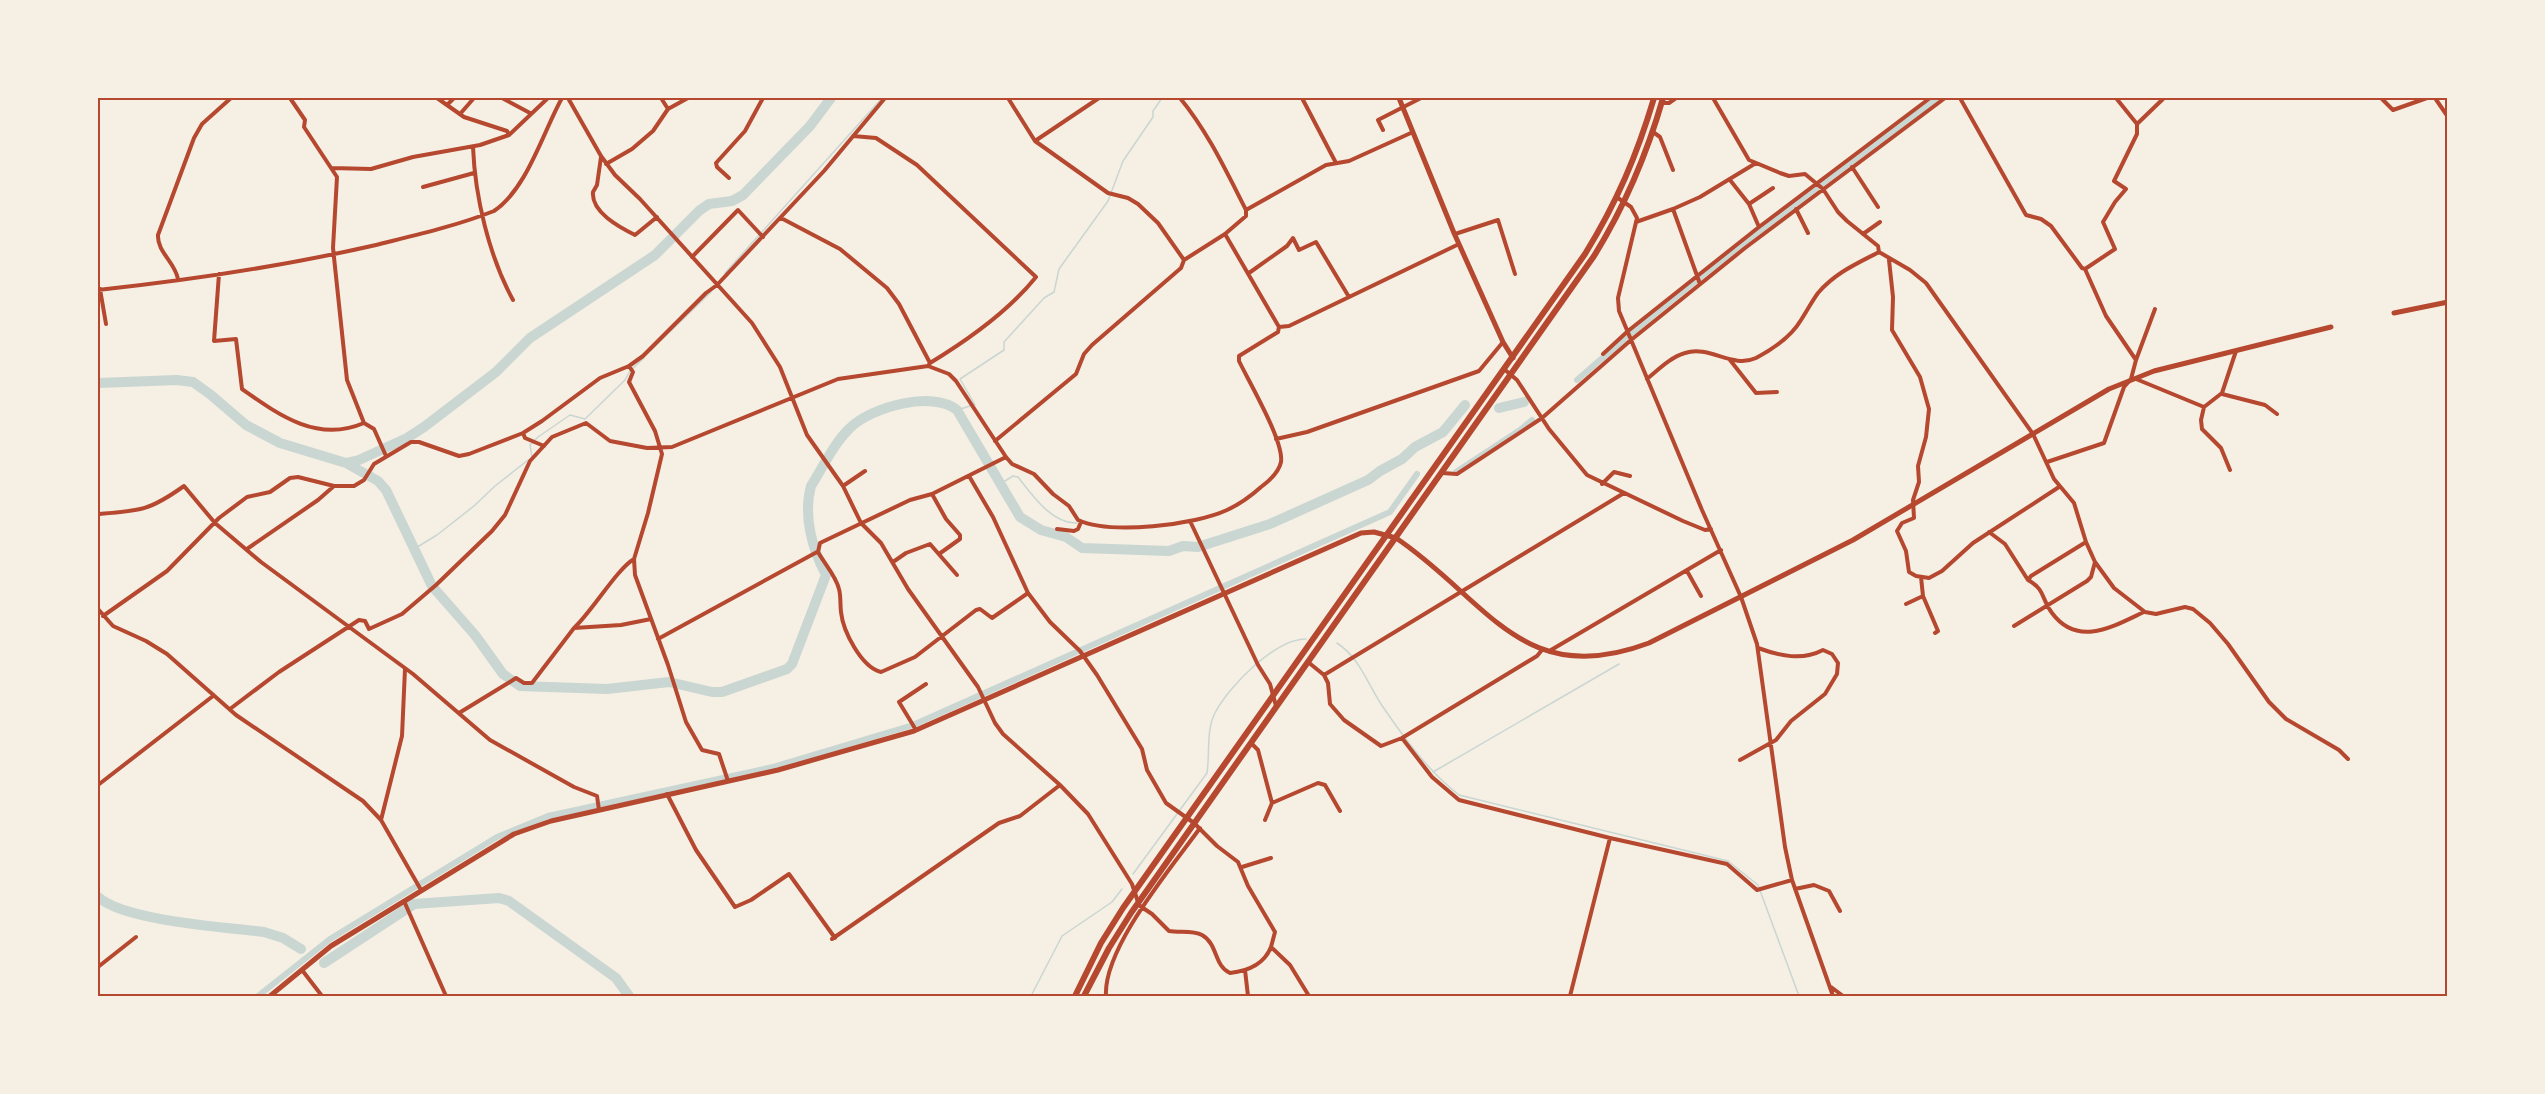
<svg xmlns="http://www.w3.org/2000/svg" width="2545" height="1094" font-family="'Asap Condensed',sans-serif">
	<style>
		.lines { fill: none; stroke-linecap: round; stroke-linejoin: round }
		.stream { stroke: #c9d6d2; stroke-width: 1.5 }
		.canal { stroke: #c9d6d2; stroke-width: 6 }
		.river { stroke: #c9d6d2; stroke-width: 10 }
		.minor { stroke: #b5482f; stroke-width: 4 }
		.primary { stroke: #b5482f; stroke-width: 5 }
		.trunk { stroke: #b5482f; stroke-width: 6 }
		.neatline { fill: none; stroke: #b5482f; stroke-width: 2 }
	</style>
	<rect width="100%" height="100%" fill="#f6efe4"/>
	<g class="lines">
		<path class="stream" d="M 725,273 L 882,98
			M 651,350 L 711,292
			M 975,405 L 960,379 L 1004,350 L 1004,342 L 1044,298 L 1054,292 L 1059,269 L 1108,201 L 1123,161 L 1153,117 L 1153,111 L 1162,98
			M 957,410 L 970,406
			M 532,457 L 530,445 L 538,437 L 570,415 L 585,419 L 625,380 L 630,371 L 644,358
			M 1000,484 L 1013,476 L 1018,477 C 1032,495 1052,524 1077,523
			M 414,549 L 437,535 L 474,506 L 495,486 L 528,460
			M 1337,643 C 1360,658 1368,685 1383,707 C 1405,739 1428,771 1459,795 L 1728,861 L 1758,885 L 1799,996
			M 1433,772 L 1619,664
			M 1133,874 L 1207,773 C 1210,754 1206,730 1215,713 C 1228,687 1275,639 1306,639
			M 1031,996 L 1062,936 L 1112,902 L 1122,889"/>
		<path class="canal" d="M 1577,380 C 1692,279 1815,188 1938,98
			M 1456,472 L 1520,430 L 1532,420
			M 258,996 L 330,939 L 497,837 L 548,816 L 773,767 L 913,725 L 1390,512 L 1417,474"/>
		<path class="river" d="M 98,383 L 177,380 L 193,382 L 211,395 L 246,425 L 280,443 L 346,463 L 359,460 L 407,438 L 424,427 L 496,372 L 530,338 L 655,255 L 700,210 L 709,204 L 732,201 L 743,195 L 810,126 L 831,98
			M 1499,408 L 1524,402
			M 346,463 L 378,481 L 386,490 L 432,586 L 475,635 L 503,674 L 520,686 L 607,689 L 669,682 L 712,692 L 722,692 L 787,669 L 792,664 L 826,575 C 812,549 803,515 811,486 C 823,467 834,443 850,428 C 871,407 933,390 957,410 L 1020,517 L 1041,530 L 1066,537 L 1082,548 L 1169,551 L 1183,546 L 1198,547 L 1270,524 L 1368,480 L 1380,471 L 1402,459 L 1415,447 L 1443,432 L 1465,405
			M 98,897 C 125,921 224,927 264,932 L 283,938 L 301,949
			M 324,963 L 414,904 L 499,898 L 509,901 L 616,978 L 629,996"/>
		<path class="minor" d="M 290,98 L 305,120 L 304,127 L 337,177 L 333,248 L 347,380 L 364,423 L 374,429 L 386,456
			M 437,98 L 464,117 L 507,131 L 509,135
			M 502,98 L 530,113
			M 568,98 L 601,156 L 615,175 L 640,199 L 752,323 L 780,367 L 807,435 L 843,486 L 861,523 L 881,543 L 908,589 L 978,687 L 995,723 L 1003,734 L 1060,785 L 1088,814 L 1132,884 L 1138,902
			M 661,98 L 668,109
			M 1008,98 L 1035,141 L 1108,193 L 1128,198 L 1138,204 L 1158,223 L 1184,260
			M 1302,98 L 1336,163
			M 1713,98 L 1749,160 L 1780,173 L 1789,176 L 1805,174 L 1823,189 L 1838,212 L 1847,221 L 1878,246 L 1879,252 L 1910,270 L 1926,283 L 2033,434 L 2054,479 L 2074,503 L 2086,542 L 2095,562 L 2114,588 L 2145,612 L 2156,614 L 2185,607 L 2193,609 L 2210,623 L 2228,644 L 2269,702 L 2286,719 L 2339,750 L 2348,759
			M 1960,98 L 2026,215 L 2041,219 L 2051,226 L 2082,268 L 2085,269 L 2106,316 L 2136,360 L 2131,379 L 2124,387 L 2104,443 L 2047,462
			M 2381,98 L 2393,110 L 2427,98
			M 2435,98 L 2448,117
			M 1661,103 L 1669,103 L 1676,98
			M 447,105 L 454,98
			M 460,114 L 474,98
			M 2137,124 L 2164,98
			M 1383,130 L 1378,120 L 1421,98
			M 1653,132 L 1660,137 L 1673,170
			M 853,136 L 876,138 L 917,165 L 1036,277 C 1008,312 968,340 930,363 L 928,366
			M 1035,141 L 1099,98
			M 473,147 C 475,197 489,256 513,300
			M 601,157 L 597,185 L 593,192 C 591,212 619,227 635,235 L 657,217
			M 606,164 L 632,149 L 653,131 L 668,109 L 688,98
			M 1852,167 L 1878,207
			M 332,168 L 371,169 L 413,157 L 480,145 L 509,135 L 548,98
			M 729,178 L 717,167 L 716,163 L 745,131 L 763,98
			M 1730,180 L 1749,204 L 1759,227
			M 423,187 L 474,173
			M 1618,198 L 1631,207 L 1637,218 L 1618,298 L 1619,311 L 1702,510 L 1741,597 L 1757,644 L 1785,847 L 1792,880 L 1833,996
			M 1749,204 L 1773,188
			M 1673,209 L 1700,197 L 1756,163
			M 1796,209 L 1808,233
			M 1246,210 L 1326,165 L 1349,161 L 1413,132
			M 781,218 L 840,249 L 887,288 L 899,304 L 930,363
			M 1636,222 L 1673,209 L 1700,284
			M 1225,234 L 1279,327
			M 1455,234 L 1498,220 L 1515,274
			M 1863,234 L 1880,222
			M 692,257 L 738,210 L 763,237
			M 1889,260 L 1893,297 L 1892,330 L 1920,377 L 1929,409 L 1926,437 L 1918,466 L 1919,482 L 1913,500 L 1914,518 L 1902,523 L 1897,531 L 1906,551 L 1909,572 L 1916,576 L 1929,578 L 1942,571 L 1973,543 L 2059,487
			M 2085,269 L 2115,249 L 2103,222 L 2115,202 L 2126,189 L 2114,181 L 2137,134 L 2137,124 L 2116,98
			M 1249,273 L 1287,246 L 1293,238 L 1299,250 L 1316,242 L 1349,297
			M 219,274 L 214,341 L 236,339 L 242,389 C 279,415 317,443 364,423
			M 178,279 C 175,262 157,252 158,235 L 194,138 L 202,124 L 231,98
			M 100,289 L 106,324
			M 98,290 C 191,280 284,266 376,245 C 416,235 456,226 494,211 C 527,189 543,132 562,98
			M 1279,327 L 1289,326 L 1459,244
			M 1603,354 L 1628,331 L 1759,227 L 1930,98
			M 1730,360 L 1756,393 L 1777,392
			M 2136,360 L 2155,309
			M 629,366 L 633,372 L 629,382 L 655,431 L 662,454 L 648,513 L 634,559 L 635,575 L 668,665 L 686,722 L 702,750 L 719,754 L 728,781
			M 1504,369 L 1517,380 L 1549,429 L 1587,475 L 1683,521 L 1705,530 L 1711,529
			M 1647,379 C 1659,369 1671,357 1685,353 C 1710,345 1732,369 1756,358 C 1773,349 1791,337 1801,320 C 1807,311 1812,301 1818,293 C 1835,273 1856,264 1879,252
			M 2136,379 L 2204,407
			M 2222,394 L 2265,405 L 2277,414
			M 523,433 L 525,438 L 544,446
			M 1276,439 L 1307,432 L 1479,371 L 1503,342
			M 995,441 L 1076,374 L 1084,354 L 1092,345 L 1181,268 L 1184,260 L 1225,234 L 1246,216 L 1246,210 C 1226,171 1208,132 1180,98
			M 1006,457 L 932,494 L 910,500 L 820,543 L 818,552 C 824,563 836,576 839,589 C 841,596 840,604 841,612 C 843,631 861,667 881,672 L 915,657 L 976,610 L 980,609 L 992,618 L 1028,593
			M 2230,470 L 2221,448 L 2202,429 L 2201,420 L 2204,407 L 2222,393 L 2236,351
			M 1442,473 L 1457,474 L 1542,418 L 1631,340 L 1745,248 L 1945,98
			M 969,476 L 993,517 L 1028,593 L 1050,622 L 1080,651 L 1097,675 L 1142,749 L 1147,770 L 1166,803 L 1194,823 L 1217,846 L 1238,862 L 1248,886 L 1275,932 L 1271,947 L 1290,965 L 1309,996
			M 1602,484 L 1614,472 L 1630,476
			M 843,486 L 865,471
			M 932,494 L 946,519 L 960,535 L 960,539 L 939,554
			M 98,514 C 140,511 149,511 184,486 L 215,523 L 261,562 L 413,674 L 490,740 L 574,787 L 597,796 L 599,810
			M 1190,521 L 1258,665 L 1270,684 L 1276,706
			M 1057,529 L 1074,531 L 1078,529 L 1081,522
			M 1989,532 L 2005,544 L 2028,580 L 2031,576 L 2086,542
			M 247,549 L 318,500 L 334,486
			M 893,562 L 906,553 L 930,544 L 957,575
			M 1687,571 L 1701,596
			M 2028,580 C 2046,590 2041,599 2052,613 C 2078,648 2114,626 2144,612
			M 1923,596 L 1938,631 L 1935,633
			M 1906,604 L 1923,596 L 1921,577
			M 98,609 L 113,626 L 146,641 L 167,654 L 236,715 L 363,801 L 381,820 L 421,890
			M 103,616 L 167,571 L 219,518 L 247,497 L 270,492 L 290,478 L 298,477 L 334,486 L 354,486 L 364,480 L 374,464 L 411,442 L 419,442 L 459,456 L 469,454 L 523,433 L 542,421 L 600,378 L 629,366 L 643,356 L 706,293 L 717,285 L 824,171 L 885,98
			M 2014,626 L 2087,581 L 2091,577 L 2095,562
			M 575,627 C 593,610 617,569 634,559
			M 658,639 L 817,552
			M 1551,650 L 1721,550
			M 1308,662 L 1324,675 L 1328,683 L 1330,704 L 1344,720 L 1381,746 L 1402,738 L 1537,656 L 1542,650
			M 1324,675 L 1624,493
			M 230,709 L 279,672 L 359,620 L 365,621 L 369,629 L 402,614 L 436,585 L 492,531 L 505,515 L 530,461 L 552,437 L 586,423 L 610,441 L 647,448 L 672,447 L 838,379 L 928,366 L 949,374 L 956,381 L 1006,457 L 1012,464 L 1034,474 L 1053,494 L 1069,506 L 1078,520 C 1111,535 1195,525 1227,510 C 1240,504 1251,496 1261,487 C 1269,481 1279,472 1281,462 C 1284,441 1249,382 1239,361 L 1239,356 L 1278,332 L 1279,327
			M 459,713 L 513,680 L 516,678 L 524,683 L 532,683 L 574,628 L 621,625 L 651,619
			M 916,730 L 899,702 L 926,684
			M 1402,738 L 1432,777 L 1459,800 L 1610,838 L 1727,864 L 1757,890 L 1792,880
			M 1251,743 L 1258,750 L 1272,803
			M 1740,760 L 1776,740 L 1791,721 L 1825,694 L 1837,674 L 1838,663 L 1832,654 L 1823,650 C 1802,661 1780,656 1758,648
			M 98,785 L 213,696
			M 667,794 L 696,850 L 735,907 L 751,900 L 789,874 L 835,938
			M 381,820 L 402,736 L 405,669
			M 1265,820 L 1272,803 L 1318,783 L 1325,785 L 1340,811
			M 1242,867 L 1271,858
			M 1795,889 L 1814,885 L 1829,891 L 1840,911
			M 404,901 L 446,996
			M 1137,904 L 1152,914 L 1169,931 C 1179,933 1193,930 1202,935 C 1218,944 1214,966 1230,973 C 1248,971 1264,965 1271,947
			M 832,939 L 999,823 L 1020,816 L 1060,785
			M 98,967 L 136,937
			M 302,970 L 322,996
			M 1245,970 L 1248,996
			M 1831,987 L 1843,996
			M 1106,996 C 1103,948 1172,867 1200,828
			M 1570,996 L 1610,838"/>
		<path class="primary" d="M 1399,98 L 1454,233 L 1503,342 L 1513,358
			M 2394,313 L 2448,302
			M 270,996 L 331,946 L 514,834 L 551,821 L 778,770 L 914,731 L 1361,533 L 1374,532 L 1396,538 C 1487,599 1522,691 1649,643 L 1853,540 L 2109,389 L 2154,371 L 2331,327"/>
		<path class="trunk" d="M 1075,996 L 1101,943 L 1123,908 L 1585,254 C 1617,202 1637,155 1654,98
			M 1084,996 L 1109,948 L 1131,913 L 1594,256 C 1625,206 1647,154 1663,98"/>
	</g>
	<rect width="2545" height="1094" fill="none" stroke="#f6efe4" stroke-width="198"/>
	<rect x="99" y="99" width="2347" height="896" class="neatline"/>
</svg>
